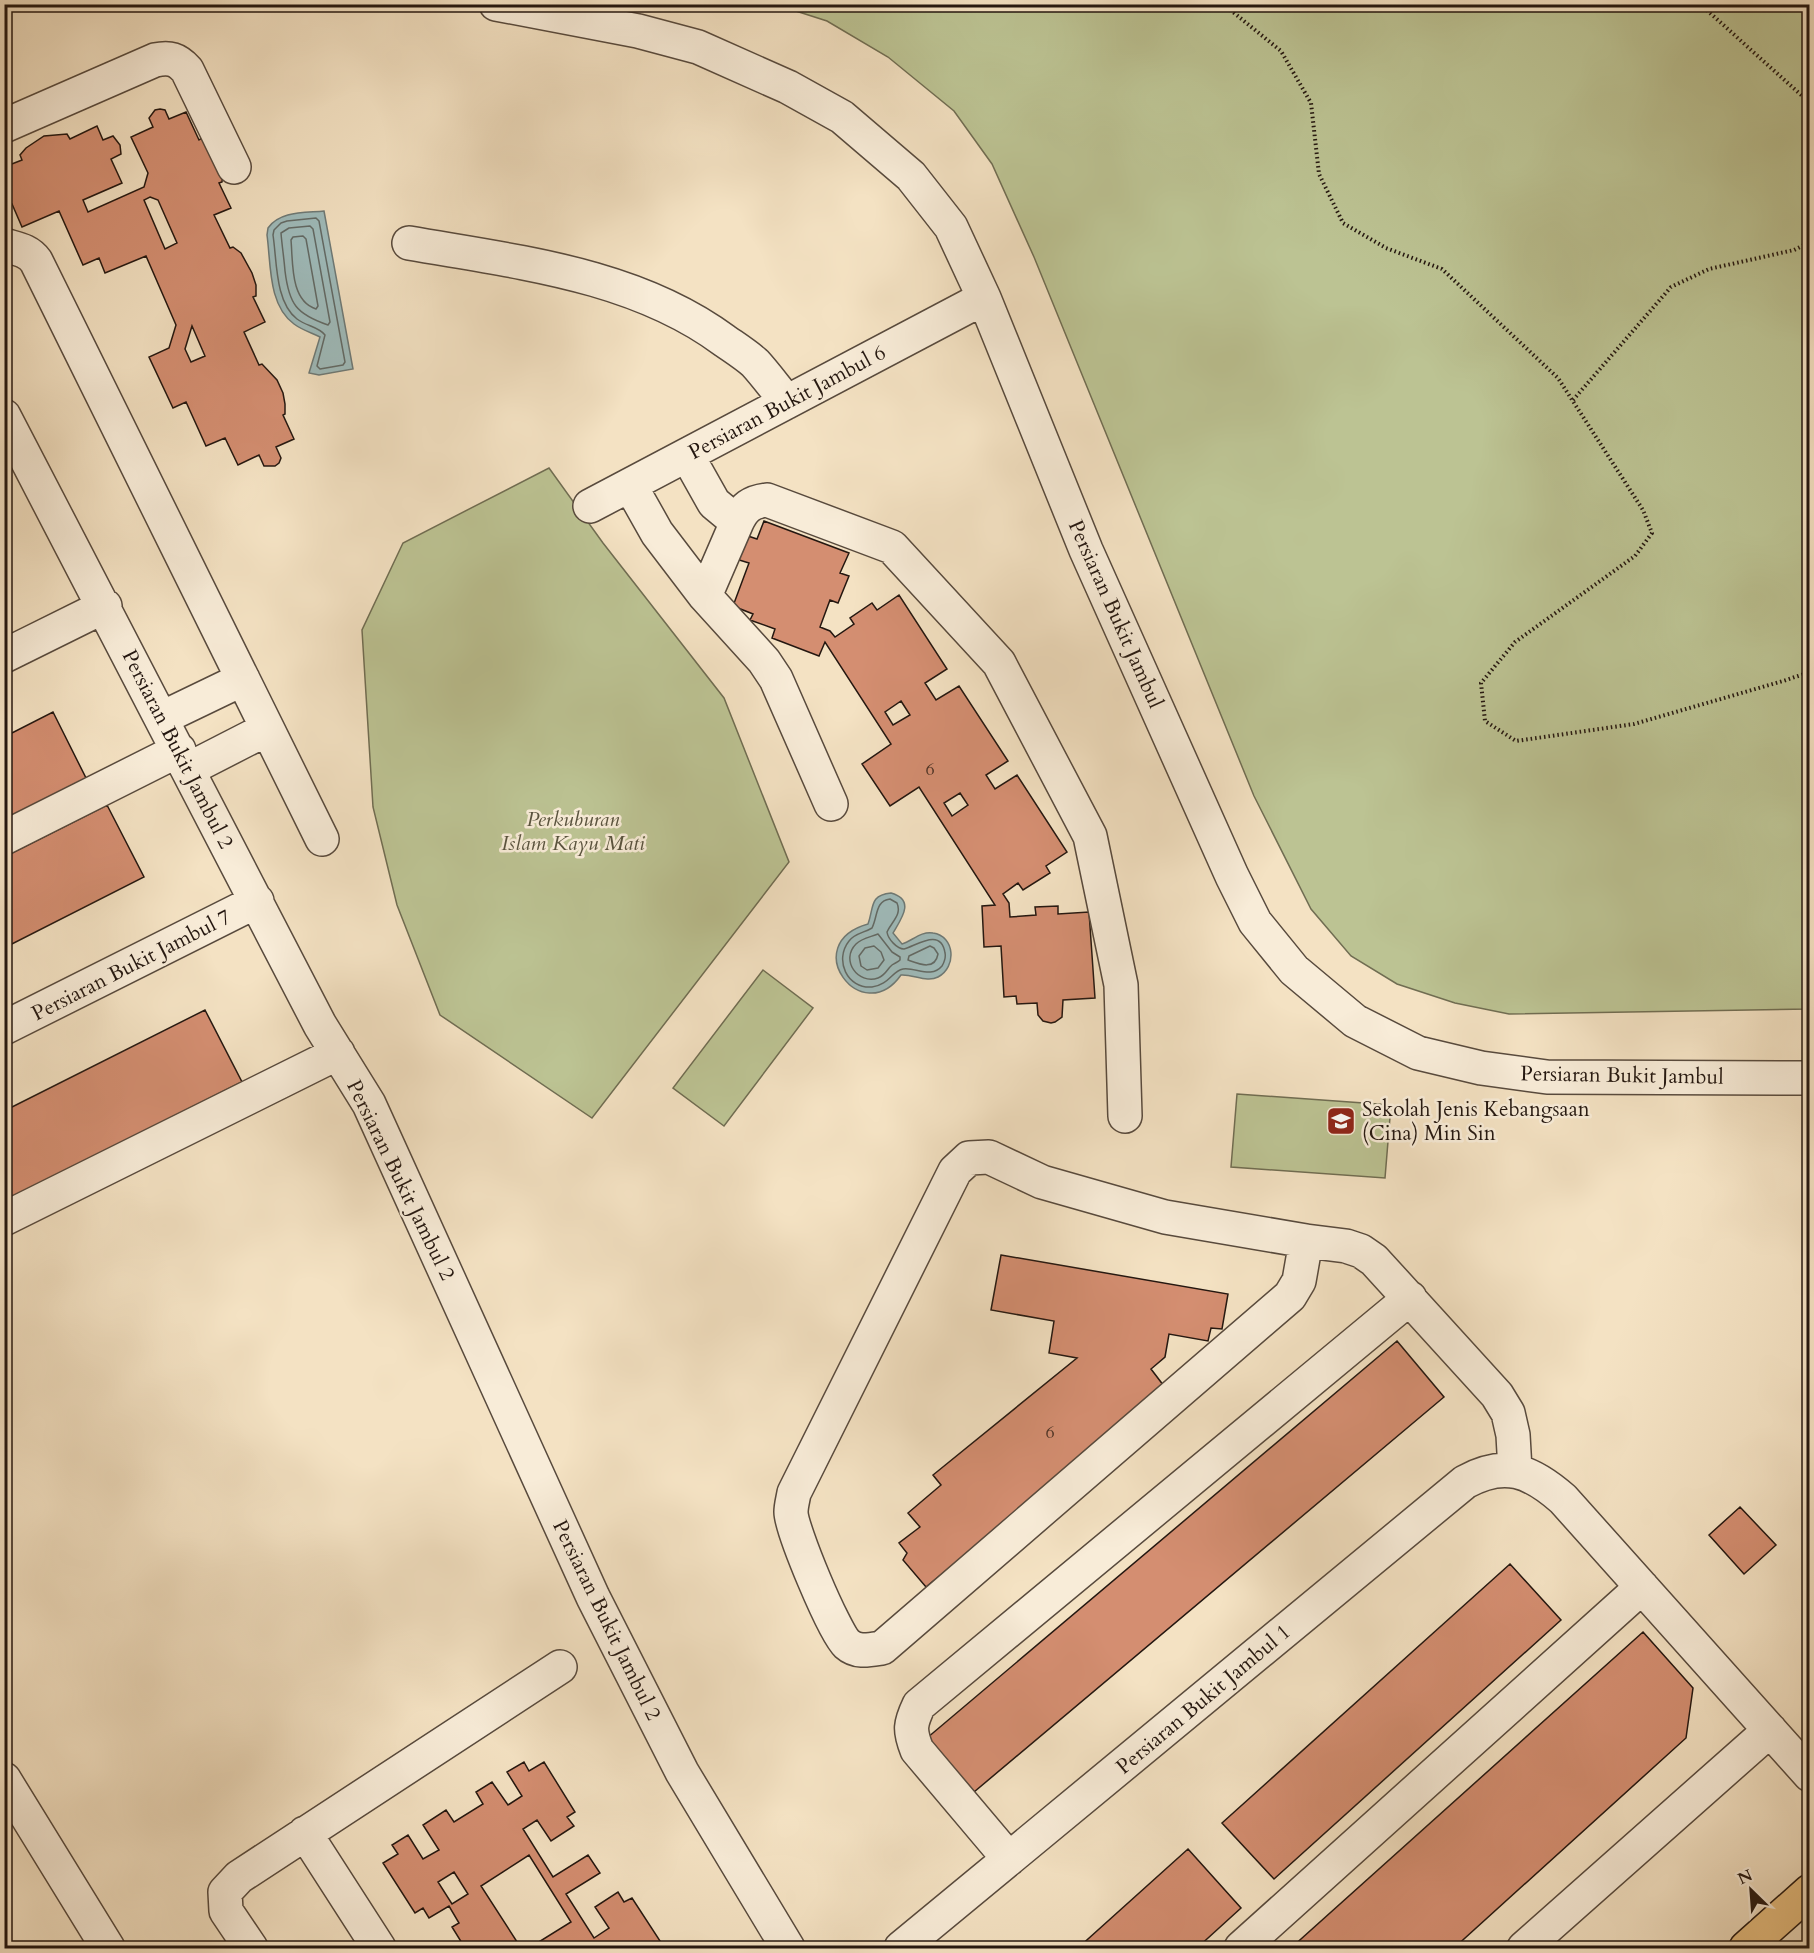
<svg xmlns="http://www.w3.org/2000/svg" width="1814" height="1953" font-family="Cardo,serif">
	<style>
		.green { fill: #bcc393; stroke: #706d52; stroke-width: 1.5 }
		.water { fill: #9fbcbc; stroke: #6e7a77; stroke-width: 1.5 }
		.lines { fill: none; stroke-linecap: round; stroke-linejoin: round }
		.shore { stroke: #626a66; stroke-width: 1.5 }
		.building { fill: #d48e71; stroke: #241710; stroke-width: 1.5; fill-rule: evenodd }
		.minor-casing { stroke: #584a3d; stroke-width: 36 }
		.major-casing { stroke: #241710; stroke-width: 36 }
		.path { stroke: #241710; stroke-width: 4; stroke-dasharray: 1.5 3; stroke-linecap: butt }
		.minor { stroke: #f8ecd8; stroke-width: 33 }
		.major { stroke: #eac182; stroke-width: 33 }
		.labels { text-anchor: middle; stroke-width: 5; stroke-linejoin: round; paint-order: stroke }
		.number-label { font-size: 18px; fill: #503528 }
		.street-label { font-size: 21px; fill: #241710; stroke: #f8ecd8 }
		.park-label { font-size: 21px; font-style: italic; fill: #59533e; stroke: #f8ecd8 }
		.poi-label { font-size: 21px; fill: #241710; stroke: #f8ecd8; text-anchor: start }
	</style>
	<rect width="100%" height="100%" fill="#f4e2c3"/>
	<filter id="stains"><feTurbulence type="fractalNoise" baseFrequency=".00333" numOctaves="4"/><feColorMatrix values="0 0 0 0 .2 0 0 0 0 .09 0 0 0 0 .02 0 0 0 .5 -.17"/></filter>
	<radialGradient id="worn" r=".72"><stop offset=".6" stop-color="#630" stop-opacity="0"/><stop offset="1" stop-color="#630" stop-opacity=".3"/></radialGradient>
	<path class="green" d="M 777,5 L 1809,5 L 1809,1009 L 1509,1014 L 1455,1003 L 1397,984 L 1351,956 L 1311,909 L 1254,796 L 1034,257 L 992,164 L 954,111 L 888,57 L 827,21 Z
		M 549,468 L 603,543 L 724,698 L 789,862 L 592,1118 L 440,1015 L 397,905 L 373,807 L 362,630 L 403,543 Z
		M 763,970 L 813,1008 L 724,1126 L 673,1088 Z
		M 1237,1094 L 1391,1105 L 1385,1178 L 1231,1167 Z"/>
	<path class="water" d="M 324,211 L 353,369 L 319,375 L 309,373 L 320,337 C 312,333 302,330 294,324 C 268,305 271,264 267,235 L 268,228 C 280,211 304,213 324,211 Z
		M 891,893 C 916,900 901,919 893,933 L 902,944 C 912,941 921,931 933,933 C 955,936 957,967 938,977 C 927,983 913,974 901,975 C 862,1030 797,944 868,924 C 874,908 869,895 891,893 Z"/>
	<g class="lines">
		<path class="shore" d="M 316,218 L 319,221 L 345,362 L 343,365 L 320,369 L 317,366 L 325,335 C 319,327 306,326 297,319 C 275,302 277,261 273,235 L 274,230 L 281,223 L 287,221 Z
			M 310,226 L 313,229 L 330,322 L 328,325 C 296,314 289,304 285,271 C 284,258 282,246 281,233 L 289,228 Z
			M 303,236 L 306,239 L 318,306 L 316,309 C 290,301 293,262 291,240 L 293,237 Z
			M 890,899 L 897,903 C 902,915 892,921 887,932 C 888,939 897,949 904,949 C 916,946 941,927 945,953 C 946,957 944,963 942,966 C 931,979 916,967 903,969 C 892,971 889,985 872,987 C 847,989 834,960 849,941 C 855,933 864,933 872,928 C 878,916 875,901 890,899 Z
			M 878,934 L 892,952 L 900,957 L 900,960 C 898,962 895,963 892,965 C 887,969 886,975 878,978 C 858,985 840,960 856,944 C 862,938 871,937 878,934 Z
			M 874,946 L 881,952 L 884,960 L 878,968 L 867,970 L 861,966 L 859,956 L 865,948 Z
			M 930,946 L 934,948 L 938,954 C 935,971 919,964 908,960 L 909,956 Z"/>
	</g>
	<path class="building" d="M 160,109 L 165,110 L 169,119 L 186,112 L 199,140 L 202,138 L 223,172 L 222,182 L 219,183 L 231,208 L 214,215 L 230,248 L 233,247 L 241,253 L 252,273 L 256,285 L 256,296 L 253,297 L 265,322 L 244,332 L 259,365 L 262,364 L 277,380 L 283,393 L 285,404 L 285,414 L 283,415 L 294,439 L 276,447 L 281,458 L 279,463 L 275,466 L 264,466 L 259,455 L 238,465 L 225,438 L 206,446 L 186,402 L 173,408 L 149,357 L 169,348 L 176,325 L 146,256 L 105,273 L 99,258 L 83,265 L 59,211 L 22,227 L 12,204 L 4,207 L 4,167 L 22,160 L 20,155 L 26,148 L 44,136 L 67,134 L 70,139 L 97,126 L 103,140 L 113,136 L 120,145 L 121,154 L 111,159 L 122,183 L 83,200 L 88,212 L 144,187 L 148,173 L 131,137 L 153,127 L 149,118 L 155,110 ZM 150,197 L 158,200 L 177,243 L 165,249 L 144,200 ZM 192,326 L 205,356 L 191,362 L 185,349 Z
		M 764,521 L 849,553 L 840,573 L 849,576 L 838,603 L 830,600 L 820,627 L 830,631 L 835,637 L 854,624 L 850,618 L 872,603 L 877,610 L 899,595 L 947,669 L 925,683 L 936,700 L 959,686 L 1008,761 L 986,775 L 995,789 L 1017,775 L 1067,852 L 1046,866 L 1050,873 L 1023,890 L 1018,883 L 1003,894 L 1009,903 L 1010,917 L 1036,915 L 1035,907 L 1058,906 L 1058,914 L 1089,912 L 1095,998 L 1063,1000 L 1062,1017 L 1055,1022 L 1051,1023 L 1043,1021 L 1038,1015 L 1037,1003 L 1017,1004 L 1016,996 L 1004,997 L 1001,946 L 984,947 L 982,906 L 995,905 L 919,787 L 890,806 L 862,764 L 891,744 L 825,642 L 819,656 L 772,638 L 775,629 L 750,620 L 753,614 L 733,606 L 749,563 L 736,559 L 745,535 L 757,539 ZM 901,701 L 910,715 L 893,725 L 885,712 ZM 960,793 L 968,805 L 952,816 L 944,803 Z
		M 53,712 L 88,782 L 4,824 L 4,737 Z
		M 107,805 L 144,877 L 4,948 L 4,857 Z
		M 205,1010 L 242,1082 L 4,1202 L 4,1111 Z
		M 1001,1255 L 1228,1294 L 1222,1329 L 1211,1328 L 1208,1341 L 1169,1334 L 1165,1357 L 1151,1369 L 1167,1390 L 926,1587 L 903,1560 L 907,1553 L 899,1543 L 920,1527 L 908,1513 L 941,1485 L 933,1475 L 1077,1358 L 1049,1353 L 1054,1321 L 991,1310 Z
		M 1397,1341 L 1444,1397 L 974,1792 L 927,1738 Z
		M 1740,1507 L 1776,1545 L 1744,1574 L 1709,1535 Z
		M 1510,1564 L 1561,1620 L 1274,1879 L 1222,1823 Z
		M 1643,1632 L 1693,1688 L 1686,1738 L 1454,1948 L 1291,1948 Z
		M 524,1762 L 529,1771 L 544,1762 L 575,1812 L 567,1817 L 574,1826 L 551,1841 L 537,1820 L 523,1829 L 553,1877 L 588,1855 L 600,1873 L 566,1894 L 594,1938 L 609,1928 L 595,1907 L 618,1892 L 624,1902 L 632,1898 L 664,1947 L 661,1948 L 529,1948 L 571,1922 L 529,1855 L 481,1886 L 521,1948 L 465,1948 L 452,1927 L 459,1923 L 449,1906 L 429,1918 L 423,1908 L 415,1913 L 383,1863 L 398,1854 L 392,1845 L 408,1835 L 423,1859 L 439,1850 L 423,1825 L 446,1810 L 454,1822 L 483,1804 L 476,1792 L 492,1782 L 508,1805 L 522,1796 L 507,1772 ZM 454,1872 L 468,1894 L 452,1904 L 438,1882 Z
		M 1188,1849 L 1241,1908 L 1197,1948 L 1078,1948 Z"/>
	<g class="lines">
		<g class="minor-casing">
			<path id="minor" d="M 496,4 L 638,31 L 698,47 L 788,87 L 842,117 L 911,176 L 951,227 L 984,298 L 1086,550 L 1232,876 L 1255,922 L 1294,970 L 1355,1021 L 1418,1053 L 1481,1068 L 1547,1077 L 1810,1078
				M 4,126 L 155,60 C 170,57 177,59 187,70 L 234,167
				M 409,243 C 517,262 635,274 725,341 C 735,348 746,355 755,363 C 766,375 776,389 787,402
				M 4,245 C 17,249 28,250 36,261 L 322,839
				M 4,416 L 320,1025 L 369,1104 L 593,1597 L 682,1772 L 788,1948
				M 687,455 L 714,503 L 737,522
				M 630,485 L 657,533 L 705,596
				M 590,506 L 984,298
				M 4,656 L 105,606
				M 162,718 L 243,679
				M 189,769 L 267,729
				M 831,804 L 776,679 L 764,661 L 705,596 L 737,522 C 744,507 751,502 767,500 L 892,547 L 999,663 L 1090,836 L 1121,985 L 1125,1116
				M 4,838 L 179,750
				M 4,1028 L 257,901
				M 989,1157 L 1042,1182 L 1165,1217 L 1306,1241 L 1299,1281 L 1290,1296 L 882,1648 C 869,1650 857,1653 847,1644 C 834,1632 791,1529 791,1512 C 791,1506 793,1499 794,1493 L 955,1171 L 969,1158 Z
				M 4,1219 L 338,1053
				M 1306,1241 L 1346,1246 L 1361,1251 L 1374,1260 L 1497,1395 L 1508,1413 L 1513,1435 L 1515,1470
				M 4,1779 L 108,1948
				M 305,1833 L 379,1948
				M 1009,1859 L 917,1750 C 909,1730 910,1724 919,1705 L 1410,1298
				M 251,1948 L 226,1911 L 225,1892 L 239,1877 L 560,1667
				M 901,1948 L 1465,1482 C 1505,1460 1531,1471 1563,1499 L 1810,1775
				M 1241,1948 L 1642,1587
				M 1524,1948 L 1770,1730"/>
		</g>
		<g class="major-casing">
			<path id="major" d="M 1746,1948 L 1810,1891"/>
		</g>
		<path class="path" d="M 1223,4 L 1281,51 L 1311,103 L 1319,174 L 1343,223 L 1386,248 L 1442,269 L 1558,378 L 1643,510 L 1652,533 L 1635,556 L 1515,642 L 1481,683 L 1485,721 L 1516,741 L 1634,724 L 1783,681 L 1810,672
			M 1700,4 L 1810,103
			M 1573,400 L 1671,287 L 1709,269 L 1794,250 L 1810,242"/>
		<use href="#minor" class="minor"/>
		<use href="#major" class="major"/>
	</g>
	<defs>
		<g id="school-square" transform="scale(1.5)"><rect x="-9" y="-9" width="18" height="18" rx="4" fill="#8f2418" stroke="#f8ecd8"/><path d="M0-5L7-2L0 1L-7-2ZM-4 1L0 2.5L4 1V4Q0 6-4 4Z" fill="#fff"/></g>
	</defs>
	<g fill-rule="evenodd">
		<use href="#school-square" x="1341" y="1121"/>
	</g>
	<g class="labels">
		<g class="number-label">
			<text x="930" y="775">6</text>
			<text x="1050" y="1438">6</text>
		</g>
		<g class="street-label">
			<text transform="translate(787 402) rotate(-28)" y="7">Persiaran Bukit Jambul 6</text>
			<text transform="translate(1116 614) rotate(66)" y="7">Persiaran Bukit Jambul</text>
			<text transform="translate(178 749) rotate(63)" y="7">Persiaran Bukit Jambul 2</text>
			<text transform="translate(131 965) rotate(-27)" y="7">Persiaran Bukit Jambul 7</text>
			<text transform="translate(1622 1075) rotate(1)" y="7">Persiaran Bukit Jambul</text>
			<text transform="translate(401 1180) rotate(64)" y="7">Persiaran Bukit Jambul 2</text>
			<text transform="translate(607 1620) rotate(64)" y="7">Persiaran Bukit Jambul 2</text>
			<text transform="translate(1203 1699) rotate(-40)" y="7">Persiaran Bukit Jambul 1</text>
		</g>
		<g class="park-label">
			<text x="573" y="826">Perkuburan<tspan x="573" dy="24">Islam Kayu Mati</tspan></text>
		</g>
		<g class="poi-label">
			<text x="1362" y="1116">Sekolah Jenis Kebangsaan<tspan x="1362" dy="24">(Cina) Min Sin</tspan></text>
		</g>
	</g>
	<rect width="1814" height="1953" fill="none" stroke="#f4e2c3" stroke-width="24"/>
	<rect x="6" y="6" width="1802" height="1941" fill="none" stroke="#241710" stroke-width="3"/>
	<rect x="12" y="12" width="1790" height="1929" fill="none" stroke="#241710" stroke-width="1.5"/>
	<g transform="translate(1751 1890) rotate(335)" stroke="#f8ecd8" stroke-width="4.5" paint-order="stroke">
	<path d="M0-4.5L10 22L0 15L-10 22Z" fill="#241710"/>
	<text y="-9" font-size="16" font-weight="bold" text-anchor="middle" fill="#241710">N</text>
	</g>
	<rect width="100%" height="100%" filter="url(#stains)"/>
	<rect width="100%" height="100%" fill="url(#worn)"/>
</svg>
